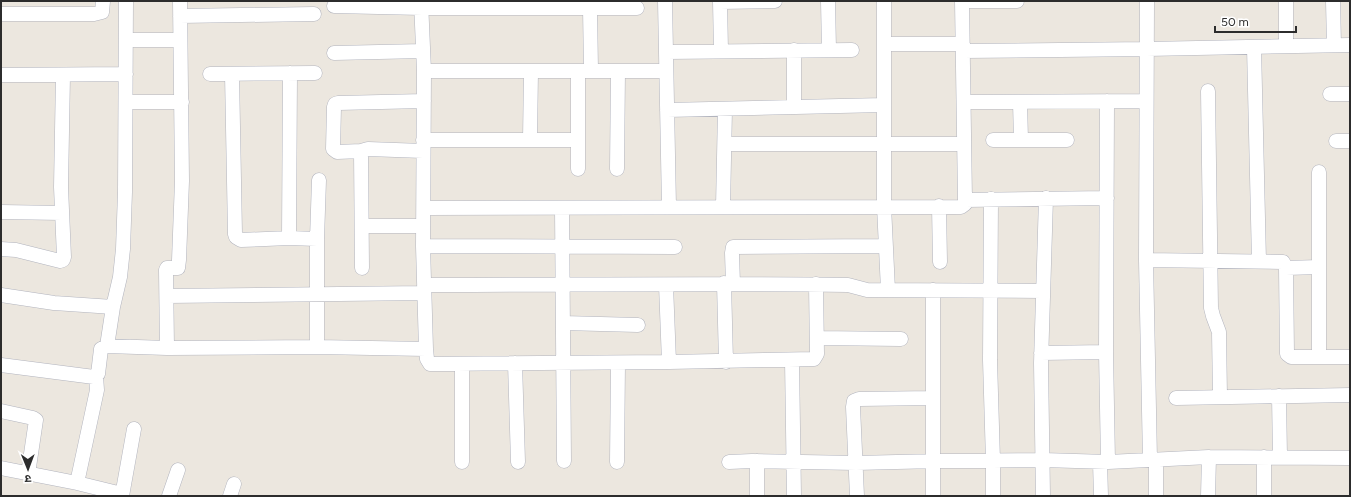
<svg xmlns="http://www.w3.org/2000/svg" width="1351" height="497" font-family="Figtree,'Noto Sans Devanagari',sans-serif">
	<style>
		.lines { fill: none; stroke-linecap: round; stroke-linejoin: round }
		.minor-casing { stroke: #b2b4be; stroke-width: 15 }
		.minor { stroke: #fff; stroke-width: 14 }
	</style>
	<rect width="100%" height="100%" fill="#ece7df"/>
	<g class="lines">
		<g class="minor-casing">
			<path id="minor" d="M 421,1 L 424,71 L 423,246 L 426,349 L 427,359 L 430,364 L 669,362 L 814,359 L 817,354 L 816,284
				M 665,1 L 669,207
				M 720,1 L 721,51
				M 828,1 L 829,50
				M 884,1 L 884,206 L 888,290
				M 962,1 L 965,200
				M 962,1 L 1017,1
				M 1286,1 L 1286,46
				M 1333,1 L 1334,45
				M 720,2 L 775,1
				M 334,6 L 422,8 L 637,8
				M 590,8 L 591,70
				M 1,14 L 94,14 L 102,12 L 103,1
				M 180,16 L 314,14
				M 126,40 L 180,40
				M 884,44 L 963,44
				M 1254,47 L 1259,261
				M 794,50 L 794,107
				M 963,51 L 1147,49 L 1350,45
				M 666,52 L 852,50
				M 334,53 L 423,51
				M 424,71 L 666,71
				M 210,74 L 315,73
				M 232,74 L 235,234 L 236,237 L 241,240 L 289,238 L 317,239
				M 1,75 L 126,74
				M 1208,91 L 1211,308 L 1213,316 L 1219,332 L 1220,397
				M 1330,94 L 1350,94
				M 1107,101 L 1106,352 L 1108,462
				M 126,102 L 182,102
				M 964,102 L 1146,101
				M 1020,102 L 1021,140
				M 667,110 L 884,105
				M 423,140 L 578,140
				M 530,140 L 531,71
				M 993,140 L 1067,140
				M 1336,141 L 1350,141
				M 725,144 L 964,144
				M 361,151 L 337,152 L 333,149 L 334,107 L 335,104 L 338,103 L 424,101
				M 578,169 L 578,71
				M 617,169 L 618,71
				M 1319,172 L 1319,357
				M 991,199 L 990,360 L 993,461 L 993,496
				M 939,206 L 940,262
				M 723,207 L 725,109
				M 424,208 L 961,207 L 965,204 L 965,200 L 1107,198
				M 562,208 L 564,461
				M 1,212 L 62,213
				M 362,226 L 423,226
				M 289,238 L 290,73
				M 423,246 L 675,247
				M 1,249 L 16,250 L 60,261 L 63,260 L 64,257 L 61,187 L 63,75
				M 1146,260 L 1147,1
				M 362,268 L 361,151 L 368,149 L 423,151
				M 1286,268 L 1319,267
				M 724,283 L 726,362
				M 733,284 L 732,253 L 733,247 L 886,246
				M 424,285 C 565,285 706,283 848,285 L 867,290 L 1043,291
				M 666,285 L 669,362
				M 933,290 L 933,496
				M 1,295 L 54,303 L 113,307
				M 167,296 L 424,293
				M 563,323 L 638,325
				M 817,338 L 901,339
				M 107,346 L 113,307 L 120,277 L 123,249 L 125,192 L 126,1
				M 317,347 L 426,349
				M 167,348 L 166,270 L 167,268 L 178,268 L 179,260 L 182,181 L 180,1
				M 1041,353 L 1106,352
				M 792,360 L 794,496
				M 515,363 L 518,462
				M 462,364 L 462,462
				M 1,365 L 94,377 L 98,374 L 101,349 L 107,346 L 167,348 L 317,347 L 317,239 L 319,180
				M 1279,396 L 1280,457
				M 1176,398 L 1350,395
				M 1,411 L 33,418 L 36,420 L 28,474
				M 1150,460 L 1146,260 L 1283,262 L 1286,268 L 1287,354 L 1291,357 L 1350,357
				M 1156,460 L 1156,496
				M 757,461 L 757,496
				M 617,462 L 618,363
				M 729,462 L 752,461 L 856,463 L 937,461 L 1043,460 L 1108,462 L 1209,457 L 1350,458
				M 1100,462 L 1101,496
				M 1,468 L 77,483 L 122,494
				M 77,483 L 97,390 L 96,376
				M 122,496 L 134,429
				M 169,496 L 178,470
				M 230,496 L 234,484
				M 857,496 L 853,407 L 854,401 L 859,399 L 933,398
				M 1043,496 L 1041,363 L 1046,198
				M 1208,496 L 1209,457
				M 1264,496 L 1264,457"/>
		</g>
		<use href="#minor" class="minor"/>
	</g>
	<rect width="1351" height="497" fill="none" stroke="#2c2c2c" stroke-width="4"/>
	<g transform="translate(28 469) rotate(179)" stroke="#ffffff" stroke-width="3" paint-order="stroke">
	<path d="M0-3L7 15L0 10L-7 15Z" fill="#2c2c2c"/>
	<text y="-6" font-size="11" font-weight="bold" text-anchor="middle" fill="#2c2c2c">उ</text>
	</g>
	<path d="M1215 26v6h81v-6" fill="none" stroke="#2c2c2c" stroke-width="2"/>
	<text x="1221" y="26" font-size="12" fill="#2c2c2c" stroke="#ffffff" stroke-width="3" paint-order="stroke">50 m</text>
</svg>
